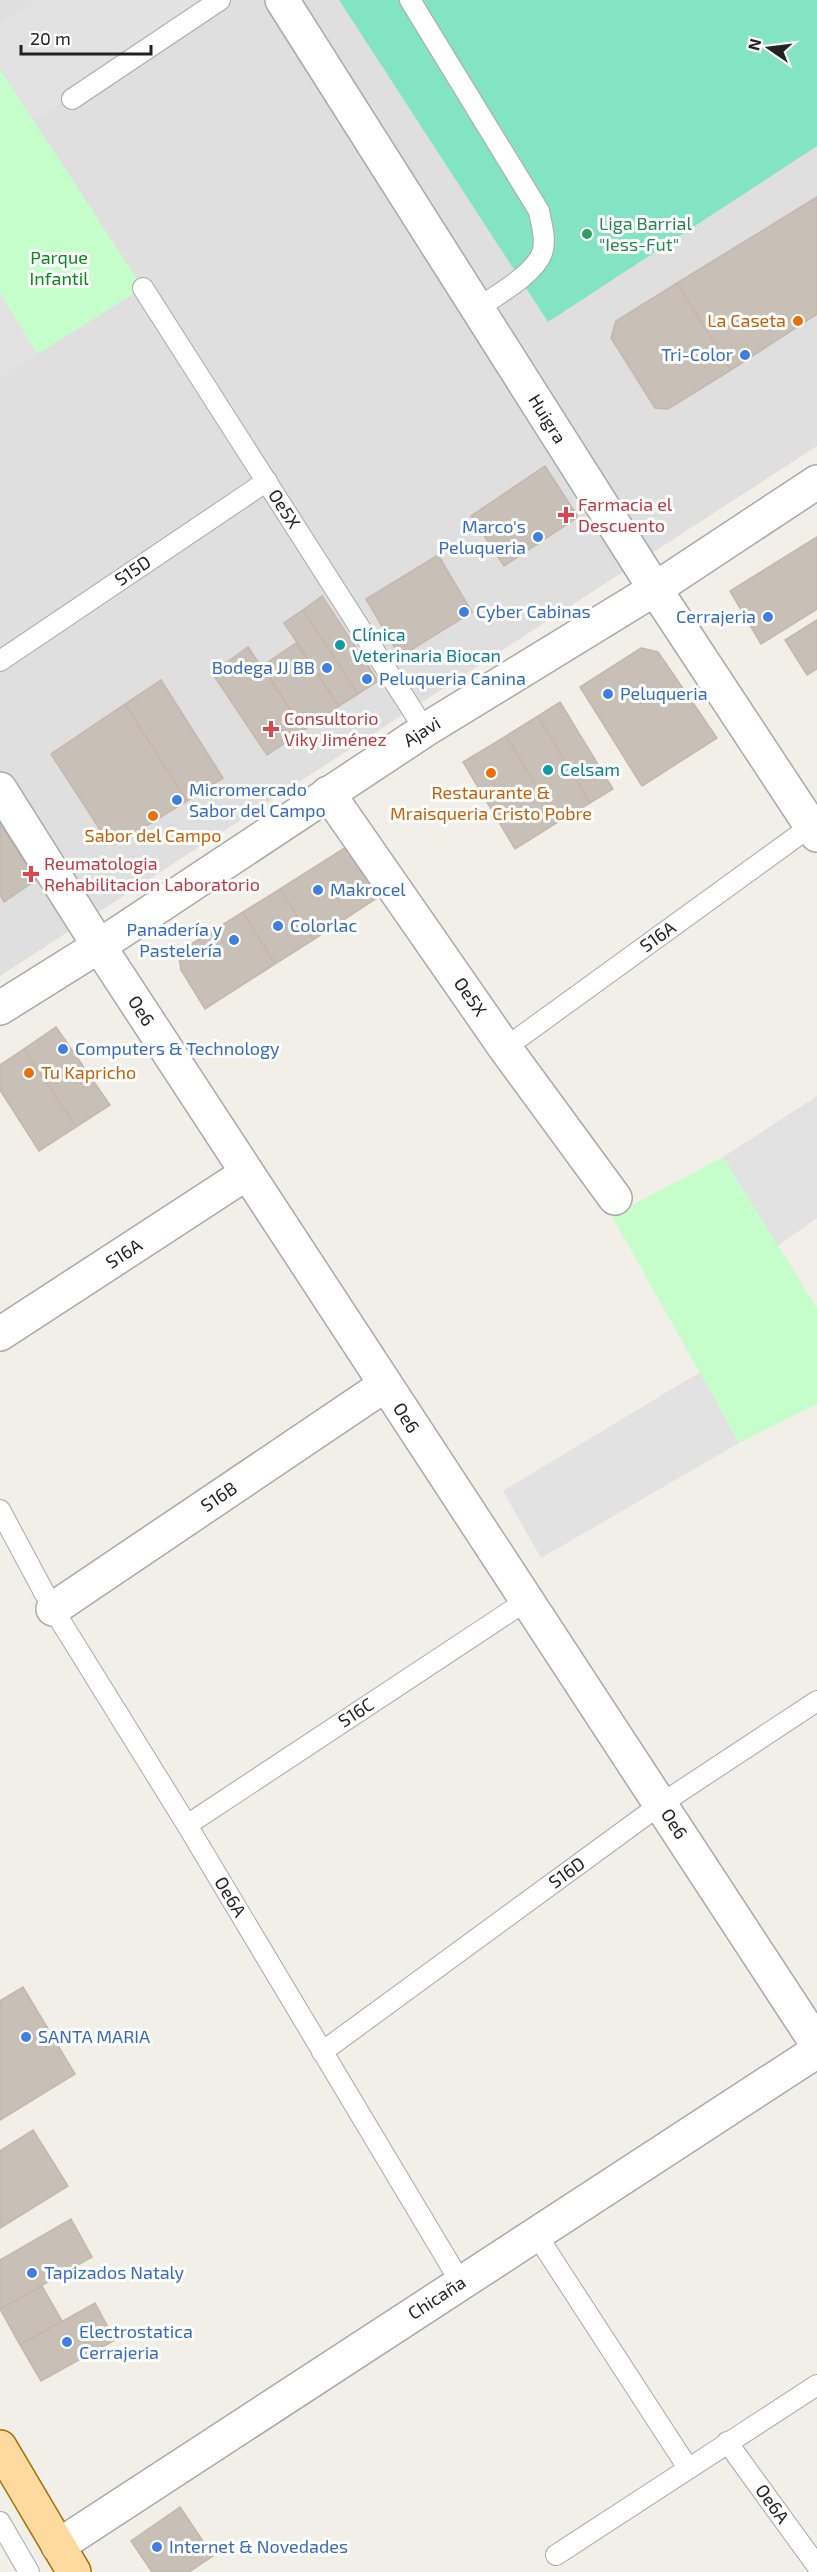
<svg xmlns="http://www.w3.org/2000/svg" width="817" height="2572" font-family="'Exo 2',sans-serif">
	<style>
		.residential { fill: #e0dfdf }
		.park { fill: #c5fdcb }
		.pitch { fill: #83e4c3 }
		.parking { fill: #e2e2e2 }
		.building { fill: #c8bfb7; stroke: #c5b7a9; stroke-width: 1.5 }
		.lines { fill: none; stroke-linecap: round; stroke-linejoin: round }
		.service-casing { stroke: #a9a9a9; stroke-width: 22 }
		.minor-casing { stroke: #a9a9a9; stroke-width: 36 }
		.tertiary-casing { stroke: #a9a9a9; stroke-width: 36 }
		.primary-casing { stroke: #9f7100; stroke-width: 36 }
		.service { stroke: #fff; stroke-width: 20 }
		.minor { stroke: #fff; stroke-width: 33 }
		.tertiary { stroke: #fff; stroke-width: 33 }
		.primary { stroke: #ffdaa0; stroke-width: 33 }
		.leisure-dot { fill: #2e9e5b; stroke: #fff; stroke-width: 2 }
		.food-dot { fill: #e8710a; stroke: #fff; stroke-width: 2 }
		.shop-dot { fill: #3f7fe0; stroke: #fff; stroke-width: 2 }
		.health-dot { fill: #e0444e; stroke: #fff; stroke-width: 2 }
		.culture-dot { fill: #0f9aa8; stroke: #fff; stroke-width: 2 }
		.labels { text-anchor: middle; stroke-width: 6; stroke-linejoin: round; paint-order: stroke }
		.leisure-label { font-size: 18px; fill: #27864d; stroke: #fff; text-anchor: start }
		.park-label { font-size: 18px; fill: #068a16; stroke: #fff }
		.food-label { font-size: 18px; fill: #c56008; stroke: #fff }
		.shop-label { font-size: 18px; fill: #366cbe; stroke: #fff; text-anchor: start }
		.street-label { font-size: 18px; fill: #222; stroke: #fff }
		.health-label { font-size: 18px; fill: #be3a42; stroke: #fff; text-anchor: start }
		.culture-label { font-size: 18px; fill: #0d838f; stroke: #fff; text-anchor: start }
	</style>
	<rect width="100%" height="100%" fill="#f2efe8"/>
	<path class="residential" d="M 0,0 L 817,0 L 817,446 L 0,976 Z"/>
	<path class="park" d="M 0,69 L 143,288 L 37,354 L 0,293 Z
		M 723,1157 L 817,1308 L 817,1404 L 739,1443 L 612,1216 Z"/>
	<path class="pitch" d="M 339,0 L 817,0 L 817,146 L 548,322 Z"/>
	<path class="parking" d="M 38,0 L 211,0 L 34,121 L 0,69 L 0,24 Z
		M 0,293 L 37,354 L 0,377 Z
		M 817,1096 L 817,1218 L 778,1246 L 723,1157 Z
		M 700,1372 L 739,1443 L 541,1558 L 503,1491 Z"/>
	<path class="building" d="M 817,197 L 817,314 L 731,370 L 677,283 Z
		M 677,283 L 731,370 L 668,409 L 655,408 L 611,338 L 616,321 Z
		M 545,466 L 578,517 L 504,566 L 471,516 Z
		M 817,537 L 817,609 L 761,644 L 730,591 Z
		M 438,555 L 472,612 L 400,657 L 366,599 Z
		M 322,596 L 378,681 L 358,694 L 303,610 Z
		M 303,610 L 358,694 L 339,706 L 284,623 Z
		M 817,620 L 817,669 L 807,675 L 785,640 Z
		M 296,643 L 339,706 L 304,730 L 262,666 Z
		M 248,647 L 304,730 L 267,755 L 212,673 Z
		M 641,648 L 658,652 L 717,738 L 642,786 L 580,687 Z
		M 161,680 L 223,778 L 187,801 L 125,704 Z
		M 560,702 L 613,789 L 590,803 L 538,716 Z
		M 125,704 L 187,801 L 117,844 L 108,842 L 51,754 Z
		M 538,716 L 590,803 L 558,822 L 506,736 Z
		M 506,736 L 558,822 L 515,849 L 463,762 Z
		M 0,823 L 36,880 L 4,902 L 0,895 Z
		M 354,842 L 386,892 L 313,940 L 280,889 Z
		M 280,889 L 313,940 L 275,964 L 243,912 Z
		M 243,912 L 275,964 L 205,1009 L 181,970 L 179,958 L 183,949 Z
		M 56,1027 L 110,1105 L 76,1127 L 24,1049 Z
		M 24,1049 L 76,1127 L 39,1151 L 0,1090 L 0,1065 Z
		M 23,1987 L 75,2074 L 0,2120 L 0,2001 Z
		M 33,2130 L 68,2186 L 0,2228 L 0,2151 Z
		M 71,2219 L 92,2257 L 0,2309 L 0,2260 Z
		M 42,2286 L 62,2321 L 20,2345 L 0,2309 Z
		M 95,2303 L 115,2340 L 41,2381 L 20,2345 Z
		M 180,2507 L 213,2556 L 189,2572 L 152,2572 L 131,2541 Z"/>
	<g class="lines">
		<g class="service-casing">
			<path id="service" d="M 410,0 L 539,211 C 541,223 547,240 542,253 C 534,275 496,295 477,309
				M 72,99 L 220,0
				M 143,288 L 425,730
				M 0,661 L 267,481
				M 505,1048 L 811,826
				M 0,1510 L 53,1609 L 187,1825 L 461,2283
				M 187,1825 L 526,1601
				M 322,2052 L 661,1804 L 817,1701
				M 536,2234 L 688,2468
				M 727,2442 L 817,2566
				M 0,2522 L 29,2572
				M 556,2555 L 817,2385"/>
		</g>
		<g class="minor-casing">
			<path id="minor" d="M 282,0 L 655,589 L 817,835
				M 0,789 L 99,946 L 817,2044
				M 328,793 L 505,1048 L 615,1198
				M 0,1334 L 247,1173
				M 53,1609 L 385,1385
				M 58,2546 L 817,2051"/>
		</g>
		<g class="tertiary-casing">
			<path id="tertiary" d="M 0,1008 L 99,946 L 425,730 L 655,589 L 817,482"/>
		</g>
		<g class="primary-casing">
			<path id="primary" d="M 0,2447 L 74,2572"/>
		</g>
		<use href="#service" class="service"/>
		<use href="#minor" class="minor"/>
		<use href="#tertiary" class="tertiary"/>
		<use href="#primary" class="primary"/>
	</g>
	<circle class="leisure-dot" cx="587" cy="234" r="6"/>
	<g class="food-dot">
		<circle cx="798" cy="321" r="6"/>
		<circle cx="491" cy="773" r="6"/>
		<circle cx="153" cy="816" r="6"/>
		<circle cx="29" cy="1073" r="6"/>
	</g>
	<g class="shop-dot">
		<circle cx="745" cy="355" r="6"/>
		<circle cx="538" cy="537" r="6"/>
		<circle cx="464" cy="612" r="6"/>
		<circle cx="768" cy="617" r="6"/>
		<circle cx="327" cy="668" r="6"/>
		<circle cx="367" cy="679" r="6"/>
		<circle cx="608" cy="694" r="6"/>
		<circle cx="177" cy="800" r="6"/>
		<circle cx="318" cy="890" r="6"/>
		<circle cx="278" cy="926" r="6"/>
		<circle cx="234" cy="940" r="6"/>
		<circle cx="63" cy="1049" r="6"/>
		<circle cx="26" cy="2037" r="6"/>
		<circle cx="32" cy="2273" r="6"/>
		<circle cx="67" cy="2342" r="6"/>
		<circle cx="157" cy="2547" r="6"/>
	</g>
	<g class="health-dot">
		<path d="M563 506h6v6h6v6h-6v6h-6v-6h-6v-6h6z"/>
		<path d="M268 720h6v6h6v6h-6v6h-6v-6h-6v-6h6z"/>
		<path d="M28 865h6v6h6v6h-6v6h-6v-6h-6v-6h6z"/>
	</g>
	<g class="culture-dot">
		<circle cx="340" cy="645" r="6"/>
		<circle cx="548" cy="770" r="6"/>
	</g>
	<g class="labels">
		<g class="leisure-label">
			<text x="599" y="230">Liga Barrial<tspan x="599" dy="21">"Iess-Fut"</tspan></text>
		</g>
		<g class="park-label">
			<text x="59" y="264">Parque<tspan x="59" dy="21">Infantil</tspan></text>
		</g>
		<g class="food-label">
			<text x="786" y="327" text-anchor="end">La Caseta</text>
			<text x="491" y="799">Restaurante &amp;<tspan x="491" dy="21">Mraisqueria Cristo Pobre</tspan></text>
			<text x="153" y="842">Sabor del Campo</text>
			<text x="41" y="1079" text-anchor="start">Tu Kapricho</text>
		</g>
		<g class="shop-label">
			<text x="733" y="361" text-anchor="end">Tri-Color</text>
			<text x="526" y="533" text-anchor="end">Marco's<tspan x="526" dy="21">Peluqueria</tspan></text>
			<text x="476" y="618">Cyber Cabinas</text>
			<text x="756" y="623" text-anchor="end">Cerrajeria</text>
			<text x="315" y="674" text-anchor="end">Bodega JJ BB</text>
			<text x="379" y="685">Peluqueria Canina</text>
			<text x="620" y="700">Peluqueria</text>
			<text x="189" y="796">Micromercado<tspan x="189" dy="21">Sabor del Campo</tspan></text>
			<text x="330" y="896">Makrocel</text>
			<text x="290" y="932">Colorlac</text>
			<text x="222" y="936" text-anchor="end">Panadería y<tspan x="222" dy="21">Pastelería</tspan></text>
			<text x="75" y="1055">Computers &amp; Technology</text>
			<text x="38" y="2043">SANTA MARIA</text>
			<text x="44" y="2279">Tapizados Nataly</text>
			<text x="79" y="2338">Electrostatica<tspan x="79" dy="21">Cerrajeria</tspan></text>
			<text x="169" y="2553">Internet &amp; Novedades</text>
		</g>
		<g class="street-label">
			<text transform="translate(547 419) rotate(58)" y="6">Huigra</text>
			<text transform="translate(284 509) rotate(57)" y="6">Oe5X</text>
			<text transform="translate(133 571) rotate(-34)" y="6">S15D</text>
			<text transform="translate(422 732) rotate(-32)" y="6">Ajavi</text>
			<text transform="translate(658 937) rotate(-36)" y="6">S16A</text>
			<text transform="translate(470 997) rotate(55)" y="6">Oe5X</text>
			<text transform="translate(141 1011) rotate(57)" y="6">Oe6</text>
			<text transform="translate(124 1254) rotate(-33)" y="6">S16A</text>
			<text transform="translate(406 1418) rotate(57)" y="6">Oe6</text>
			<text transform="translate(219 1497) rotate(-34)" y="6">S16B</text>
			<text transform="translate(356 1713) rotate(-33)" y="6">S16C</text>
			<text transform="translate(674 1824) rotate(57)" y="6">Oe6</text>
			<text transform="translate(567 1873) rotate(-36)" y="6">S16D</text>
			<text transform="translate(230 1897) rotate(59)" y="6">Oe6A</text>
			<text transform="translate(437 2298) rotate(-33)" y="6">Chicaña</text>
			<text transform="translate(772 2504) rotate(54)" y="6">Oe6A</text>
		</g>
		<g class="health-label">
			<text x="578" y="511">Farmacia el<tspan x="578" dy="21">Descuento</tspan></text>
			<text x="284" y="725">Consultorio<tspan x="284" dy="21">Viky Jiménez</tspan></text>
			<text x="44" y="870">Reumatologia<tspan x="44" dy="21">Rehabilitacion Laboratorio</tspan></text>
		</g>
		<g class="culture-label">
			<text x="352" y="641">Clínica<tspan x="352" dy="21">Veterinaria Biocan</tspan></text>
			<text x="560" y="776">Celsam</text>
		</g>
	</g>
	<g transform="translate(769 48) rotate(284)" stroke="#ffffff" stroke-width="4.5" paint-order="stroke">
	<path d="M0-4.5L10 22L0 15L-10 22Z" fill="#222222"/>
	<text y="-9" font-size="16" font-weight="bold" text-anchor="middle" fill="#222222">N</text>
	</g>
	<path d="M21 45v9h130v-9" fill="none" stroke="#222222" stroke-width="3"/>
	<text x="30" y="45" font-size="18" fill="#222222" stroke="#ffffff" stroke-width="4.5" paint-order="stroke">20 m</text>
</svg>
